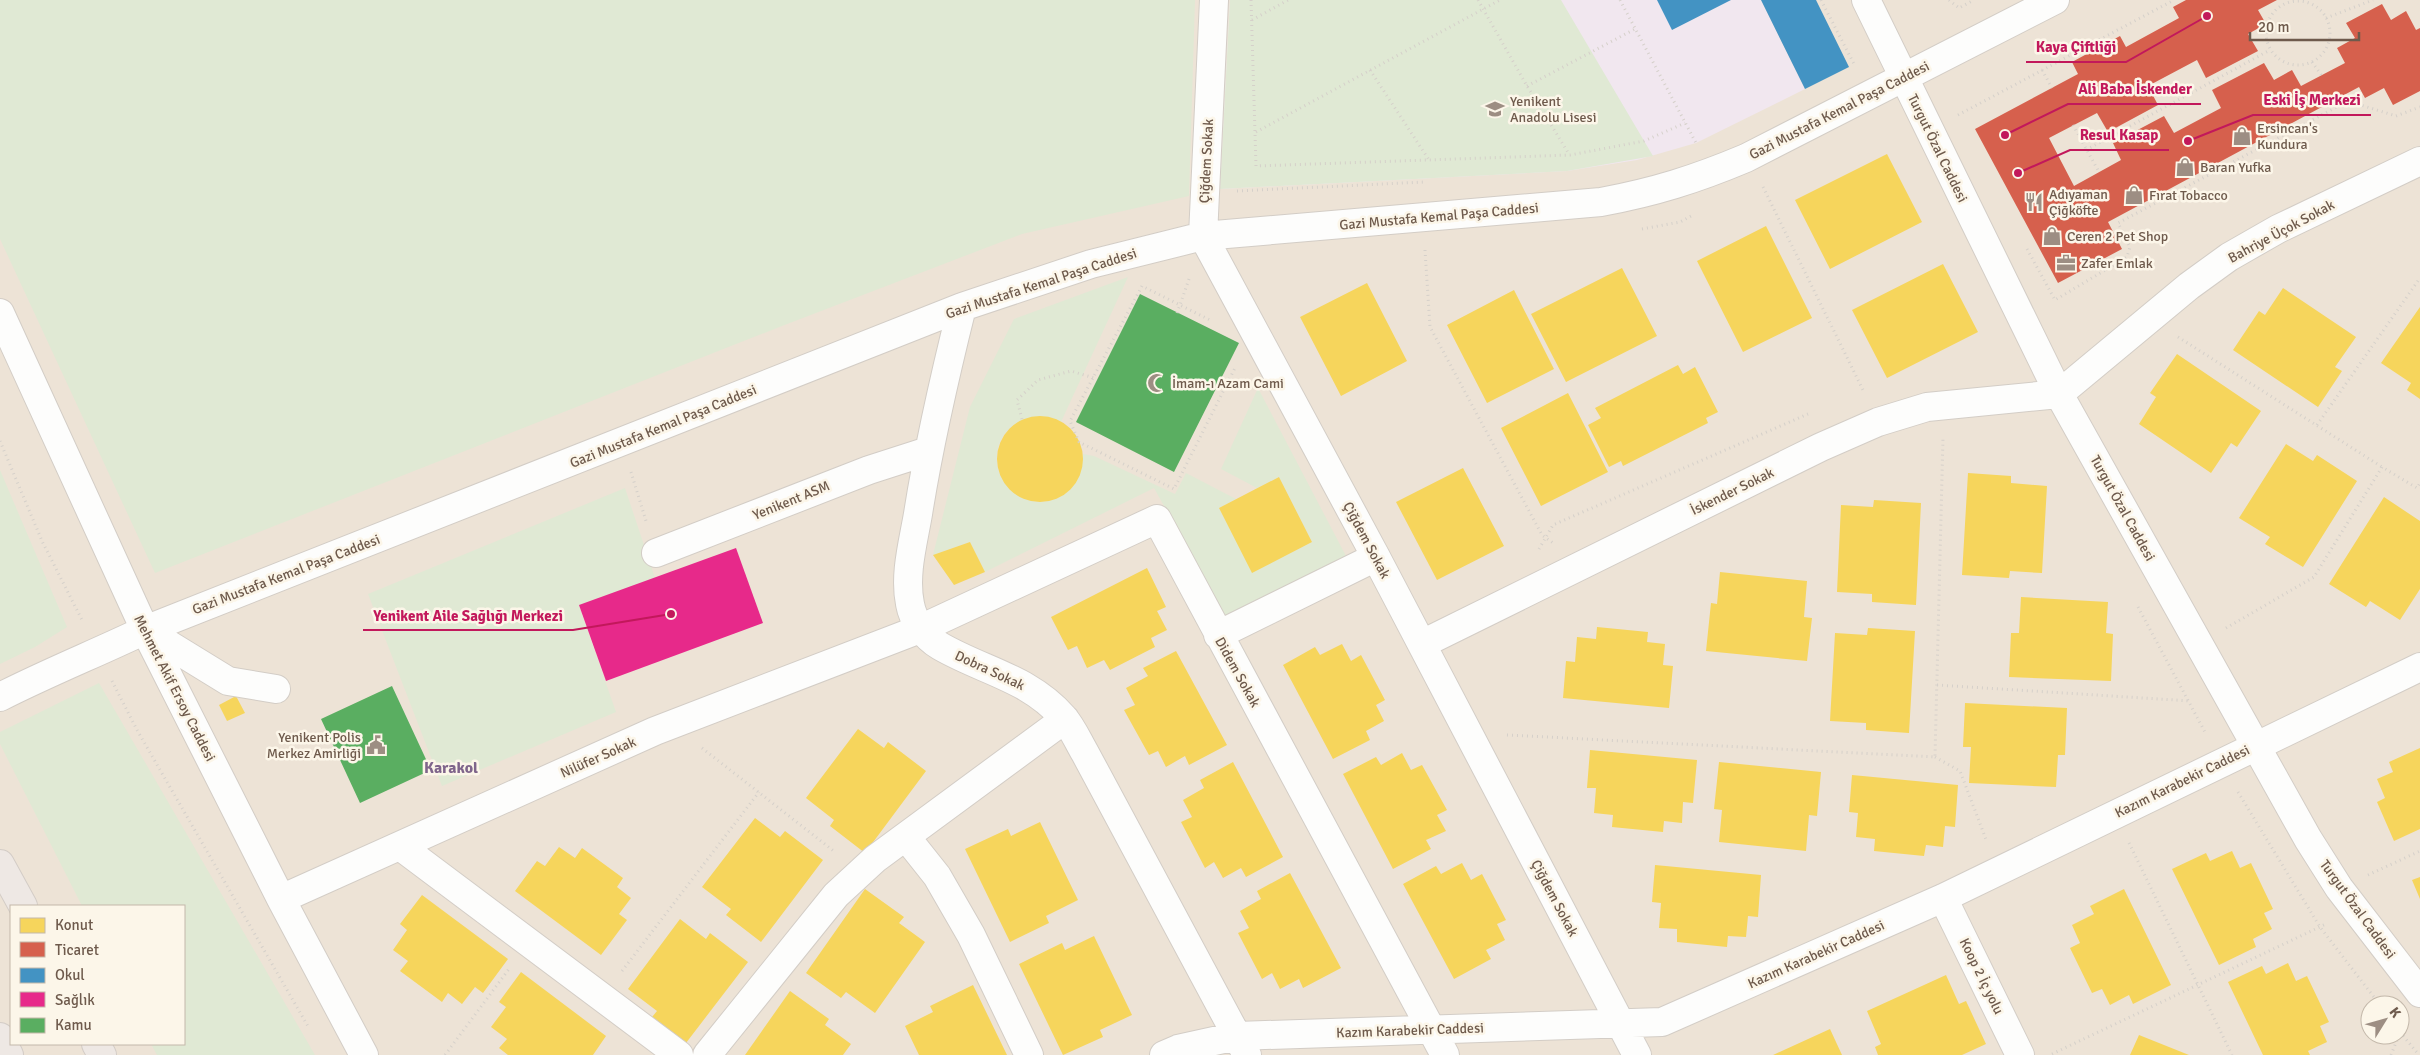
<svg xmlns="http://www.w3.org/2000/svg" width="2420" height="1055" font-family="Signika,sans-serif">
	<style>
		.residential { fill: #ede3d6; fill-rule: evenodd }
		.education { fill: #f1e7ef }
		.green { fill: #e0e9d4 }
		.homes { fill: #f6d55c }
		.shops { fill: #d6604d }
		.schools { fill: #4393c3 }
		.health { fill: #e7298a }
		.public { fill: #5aae61 }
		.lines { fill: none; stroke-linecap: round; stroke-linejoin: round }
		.minor-casing { stroke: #d3cdc6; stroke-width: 30 }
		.highway-casing { stroke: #d3ccc6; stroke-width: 30 }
		.path { stroke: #d5d0ca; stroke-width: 3; stroke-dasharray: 1 4; stroke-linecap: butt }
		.minor { stroke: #fdfdfc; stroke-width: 28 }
		.highway { stroke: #eee8e4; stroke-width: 28 }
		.labels { text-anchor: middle; stroke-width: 5; stroke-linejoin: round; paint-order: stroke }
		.poi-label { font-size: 14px; fill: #6e5a4c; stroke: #fcf6e9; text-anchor: start }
		.street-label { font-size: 14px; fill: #6e5a4c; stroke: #fcf6e9 }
		.quarter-label { font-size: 16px; font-weight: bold; fill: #7f658b; stroke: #fcf6e9 }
		.leader { fill: none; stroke: #c2185b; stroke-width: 2 }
		.callout-dot { fill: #c2185b; stroke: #fcf6e9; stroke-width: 2 }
		.callout-label { font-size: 15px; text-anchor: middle; font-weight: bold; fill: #c2185b; stroke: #fcf6e9; stroke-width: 5; stroke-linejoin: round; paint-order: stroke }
	</style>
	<rect width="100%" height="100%" fill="#f4f0e8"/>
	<path class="residential" d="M 0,0 L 2420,0 L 2420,1055 L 0,1055 ZM 11,906 L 184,906 L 184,1044 L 11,1044 ZM 2370,1005 L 2400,1005 L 2400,1035 L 2370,1035 Z"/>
	<path class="education" d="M 1230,0 L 1761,0 L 1805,89 L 1696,143 L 1637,160 L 1567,171 L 1220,189 Z"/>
	<path class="green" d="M 0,0 L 1195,0 L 1189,196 L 1022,234 L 782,326 L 155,573 L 0,239 Z
		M 1230,0 L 1561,0 L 1653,156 L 1567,171 L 1220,189 Z
		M 1128,277 L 1061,422 C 1001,399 972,472 1023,498 C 1033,503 1047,503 1057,498 C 1075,491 1082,473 1083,454 L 1094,456 L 1175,494 L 1186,473 L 1236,499 L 1219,508 L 1252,572 L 1312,542 L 1279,477 L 1257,488 L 1221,469 L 1258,388 L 1346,556 L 1226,617 L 1154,488 L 985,572 L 970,542 L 933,555 L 970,407 L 1014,319 Z
		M 0,470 L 67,627 L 35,647 L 0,664 Z
		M 625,488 L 655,578 L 579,606 L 616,712 L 442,786 L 368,594 Z
		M 99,683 L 315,1055 L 157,1055 L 151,1044 L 184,1044 L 184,906 L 82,906 L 0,744 L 0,732 Z"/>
	<path class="homes" d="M 1887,154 L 1922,222 L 1830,269 L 1795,200 Z
		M 1766,226 L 1812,318 L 1743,352 L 1697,261 Z
		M 1943,264 L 1978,332 L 1887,378 L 1852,310 Z
		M 1622,268 L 1657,336 L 1566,382 L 1531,314 Z
		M 1367,283 L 1407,361 L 1341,396 L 1300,317 Z
		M 2283,288 L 2356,337 L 2335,367 L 2342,371 L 2318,407 L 2233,350 L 2259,311 L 2265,315 Z
		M 1514,290 L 1554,369 L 1487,403 L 1447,325 Z
		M 2420,307 L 2420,399 L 2407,390 L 2411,383 L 2381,363 Z
		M 2177,354 L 2261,411 L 2237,447 L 2231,443 L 2211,473 L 2139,424 L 2156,397 L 2150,393 Z
		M 1678,365 L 1683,374 L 1695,367 L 1718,412 L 1706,418 L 1708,423 L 1623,466 L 1621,461 L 1609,467 L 1588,425 L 1601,418 L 1595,408 Z
		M 1568,393 L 1608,472 L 1541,506 L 1501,428 Z
		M997 459a43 43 0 1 1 86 0a43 43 0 1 1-86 0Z
		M 2286,444 L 2313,461 L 2317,455 L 2357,481 L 2303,567 L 2265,544 L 2270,537 L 2239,518 Z
		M 1463,468 L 1504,546 L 1437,580 L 1396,502 Z
		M 1968,473 L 2011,476 L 2011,483 L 2047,486 L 2042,573 L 2010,571 L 2009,578 L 1962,575 Z
		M 1279,477 L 1312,542 L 1252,573 L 1219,508 Z
		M 2384,497 L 2420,521 L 2420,589 L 2400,620 L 2370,601 L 2366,607 L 2329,584 Z
		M 1874,500 L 1921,503 L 1916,605 L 1872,602 L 1872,594 L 1837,592 L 1841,505 L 1873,507 Z
		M 970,542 L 985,572 L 954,585 L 933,555 Z
		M 1147,568 L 1166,607 L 1157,611 L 1167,630 L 1151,638 L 1155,647 L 1110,670 L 1104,660 L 1087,668 L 1077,646 L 1068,650 L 1051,617 Z
		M 1720,572 L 1807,581 L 1804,617 L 1812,618 L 1807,661 L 1706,651 L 1711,603 L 1717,604 Z
		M 2021,597 L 2108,602 L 2106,633 L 2113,634 L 2111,681 L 2009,677 L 2011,633 L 2019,633 Z
		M 1597,627 L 1648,632 L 1647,642 L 1665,644 L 1663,665 L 1673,666 L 1669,708 L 1563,698 L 1566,661 L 1575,662 L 1577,637 L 1596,639 Z
		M 1868,628 L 1915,631 L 1909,733 L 1866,730 L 1866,723 L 1830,721 L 1835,633 L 1867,635 Z
		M 1342,644 L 1351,661 L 1361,655 L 1385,700 L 1376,705 L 1384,721 L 1366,731 L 1370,740 L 1333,759 L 1283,665 L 1315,647 L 1320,655 Z
		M 1176,651 L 1227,745 L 1189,765 L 1185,756 L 1166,767 L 1158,751 L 1149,755 L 1124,710 L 1135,705 L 1126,688 L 1148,676 L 1143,668 Z
		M 236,696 L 245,713 L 227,721 L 219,705 Z
		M 1965,703 L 2067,708 L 2065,755 L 2058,755 L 2056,787 L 1969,783 L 1971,747 L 1963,747 Z
		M 858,729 L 884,748 L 888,742 L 926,771 L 865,853 L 830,826 L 834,820 L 806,798 Z
		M 2420,748 L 2420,829 L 2394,841 L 2377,802 L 2385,798 L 2377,779 L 2393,772 L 2389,762 Z
		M 1590,750 L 1697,760 L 1693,803 L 1683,802 L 1682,823 L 1664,821 L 1663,832 L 1612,827 L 1613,815 L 1594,813 L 1596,788 L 1587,788 Z
		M 1402,753 L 1411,770 L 1422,765 L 1447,810 L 1437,815 L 1446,831 L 1426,840 L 1431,849 L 1393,869 L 1343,774 L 1376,757 L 1381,765 Z
		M 1233,762 L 1283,857 L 1246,877 L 1241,868 L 1223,878 L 1214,862 L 1205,868 L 1181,822 L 1192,817 L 1183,800 L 1204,788 L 1200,780 Z
		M 1719,762 L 1821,772 L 1817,816 L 1809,815 L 1806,851 L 1719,842 L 1722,810 L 1714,809 Z
		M 1852,775 L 1958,785 L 1955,827 L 1945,826 L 1943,847 L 1926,845 L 1924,856 L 1874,851 L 1875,839 L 1856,837 L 1858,813 L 1849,812 Z
		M 755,818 L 780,837 L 785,831 L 823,860 L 761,942 L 726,915 L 731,909 L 702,887 Z
		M 1040,822 L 1078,900 L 1046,916 L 1049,923 L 1010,942 L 965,849 L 1008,829 L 1011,836 Z
		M 559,847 L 575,858 L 582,848 L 623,878 L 617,887 L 631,898 L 619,914 L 627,920 L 601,955 L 515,891 L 537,861 L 545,866 Z
		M 2232,851 L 2240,868 L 2251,863 L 2273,909 L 2264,913 L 2272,929 L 2253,939 L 2256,947 L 2219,965 L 2172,869 L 2206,853 L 2210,861 Z
		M 1462,863 L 1471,880 L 1482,874 L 1506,920 L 1497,924 L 1505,940 L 1486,950 L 1491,959 L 1454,979 L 1403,884 L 1436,866 L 1441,874 Z
		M 1655,865 L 1761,875 L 1758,917 L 1748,916 L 1746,937 L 1728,936 L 1727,947 L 1677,942 L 1677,929 L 1659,928 L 1661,903 L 1652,902 Z
		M 1290,873 L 1341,968 L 1303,988 L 1299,979 L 1280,989 L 1272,973 L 1262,979 L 1238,933 L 1249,928 L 1240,911 L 1261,899 L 1257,891 Z
		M 2420,877 L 2420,899 L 2412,880 Z
		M 865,889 L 904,917 L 899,923 L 925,942 L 875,1013 L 846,992 L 841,998 L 806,973 Z
		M 2124,889 L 2171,985 L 2133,1004 L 2129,995 L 2110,1005 L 2102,989 L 2092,993 L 2070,948 L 2080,943 L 2072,925 L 2094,914 L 2090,906 Z
		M 422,895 L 508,959 L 483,993 L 475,987 L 462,1004 L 448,993 L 442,1002 L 400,971 L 408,961 L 393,950 L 407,930 L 400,924 Z
		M 680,919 L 706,939 L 710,933 L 748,962 L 686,1043 L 652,1017 L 657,1011 L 628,989 Z
		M 1094,936 L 1132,1015 L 1100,1030 L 1103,1037 L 1063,1055 L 1019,964 L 1062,943 L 1065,950 Z
		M 2288,963 L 2296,981 L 2307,976 L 2329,1022 L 2320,1026 L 2327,1042 L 2308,1051 L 2310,1055 L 2263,1055 L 2228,982 L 2262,966 L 2266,974 Z
		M 521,972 L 606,1036 L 593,1055 L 508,1055 L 499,1048 L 507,1039 L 491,1027 L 506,1007 L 499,1002 Z
		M 1946,975 L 1959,1004 L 1966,1001 L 1986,1044 L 1962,1055 L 1878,1055 L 1875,1047 L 1881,1044 L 1867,1011 Z
		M 973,985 L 1007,1055 L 919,1055 L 905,1026 L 933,1012 L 930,1006 Z
		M 790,991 L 829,1019 L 825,1025 L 851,1044 L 843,1055 L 745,1055 Z
		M 1830,1029 L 1842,1055 L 1773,1055 Z
		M 2139,1035 L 2189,1055 L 2130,1055 Z"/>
	<path class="shops" d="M 2186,0 L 2277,0 L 2258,10 L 2266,24 L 2248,34 L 2258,51 L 2206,78 L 2197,60 L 2148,86 L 2158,105 L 2108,132 L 2097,113 L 2049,138 L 2074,186 L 2121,160 L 2113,143 L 2164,116 L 2174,133 L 2221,108 L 2212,90 L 2264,63 L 2274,80 L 2292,70 L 2301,86 L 2345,63 L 2337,48 L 2355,38 L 2346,23 L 2382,4 L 2391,20 L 2406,11 L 2416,30 L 2420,28 L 2420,91 L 2393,105 L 2384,88 L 2365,98 L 2359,87 L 2108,222 L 2122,249 L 2058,283 L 1975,129 L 2078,74 L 2072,62 L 2120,36 L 2126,47 L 2179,18 L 2173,7 Z"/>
	<path class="schools" d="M 1657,0 L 1731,0 L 1672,30 Z
		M 1761,0 L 1816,0 L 1849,67 L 1805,89 Z"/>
	<path class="health" d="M 736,548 L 763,623 L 606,681 L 579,605 Z"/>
	<path class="public" d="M 1140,294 L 1239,343 L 1174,472 L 1076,422 Z
		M 392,686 L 431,770 L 360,803 L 321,719 Z"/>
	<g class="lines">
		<g class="minor-casing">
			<path id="minor" d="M 1214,0 L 1203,236 L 1376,557 L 1637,1055
				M 1866,0 L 2059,394 L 2308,839 L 2339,888 L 2420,993
				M 962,307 C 945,375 929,444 918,514 C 913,543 904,575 910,604 C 913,621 925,637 940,646 C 983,671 1029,678 1063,717 C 1072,727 1078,741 1085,753 L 1247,1055
				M 0,313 L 145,630 L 281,899 L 364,1055
				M 656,553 L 869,470 L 928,451
				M 145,630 L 228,681 L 276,689
				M 1218,635 L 1376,557
				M 1422,644 L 1821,447 L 1878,422 L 1927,407 L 2059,394 L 2189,286 L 2229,257 L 2278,229 L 2420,161
				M 0,697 C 47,673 97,653 145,630 L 962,307 L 1091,264 L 1203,236 L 1601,202 C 1655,192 1696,179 1746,158 L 2055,0
				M 906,837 L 937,876 L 971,935 L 1029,1055
				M 400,846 L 679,1055
				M 1943,898 L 2020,1055
				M 281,899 L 655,731 L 920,629 L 1157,519 L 1445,1055
				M 707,1055 L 836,895 L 875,859 L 1065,719
				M 1164,1055 L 1178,1049 L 1237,1036 L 1662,1022 L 1943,898 L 2420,667"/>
		</g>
		<g class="highway-casing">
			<path id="highway" d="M 0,864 L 23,906
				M 0,1037 L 9,1055
				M 96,1044 L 102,1055"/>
		</g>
		<path class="path" d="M 1251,0 L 1256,166 L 1570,155 L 1644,141 L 1685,123
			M 1478,0 L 1527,86 L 1569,154
			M 1620,0 L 1696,143
			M 1821,0 L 1855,66
			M 1949,0 L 1959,8 L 1974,0
			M2266 33a32 32 0 1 1 64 0a32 32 0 1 1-64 0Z
			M 2326,18 L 2373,0
			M 1252,20 L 1288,0
			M 2312,62 L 2322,76
			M 1370,70 L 1429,160
			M 2042,70 L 2052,88
			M 1527,86 L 1635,29
			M 1958,115 L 2174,0
			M 2073,125 L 2099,172
			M 1256,132 L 1500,0
			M 2086,150 L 2270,50
			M 1763,187 L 1864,392
			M 1237,191 L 1425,182
			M 1642,229 L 1680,222 L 1693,215
			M 2027,249 L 2055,300 L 2127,257 L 2130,247 L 2118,223 L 2348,101 L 2396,116 L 2420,107
			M 1425,250 L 1430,327 L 1542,535 L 1553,543
			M 1189,279 L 1180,305 L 1142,286 L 1070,421 L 1079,442 L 1174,489 L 1236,366
			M 1177,313 L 1180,305 L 1210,320
			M 2178,337 L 2382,467
			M 1022,419 L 1017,400 L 1038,380 L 1071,371 L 1094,378
			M 2317,425 L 2420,278
			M 0,441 L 42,541 L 83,622
			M 631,472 L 646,521
			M 1539,549 L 1553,525 L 1808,414
			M 2138,607 L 2206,734
			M 2226,628 L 2314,577 L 2382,467 L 2417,488 L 2420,483
			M 112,681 L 137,730 L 309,1028
			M 1937,685 L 2191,701
			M 1507,735 L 1935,757 L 1943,437
			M 702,748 L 835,852
			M 1935,757 L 1960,771 L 1987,842
			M 2238,792 L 2320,927 L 2380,1005
			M 2129,843 L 2232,1055
			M 2368,875 L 2420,851
			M 622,971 L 759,792
			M 2400,1032 L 2404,1021
			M 2400,1032 L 2419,1055
			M 2052,1054 L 2326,924
			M 445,1055 L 509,969
			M 2391,1055 L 2399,1035"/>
		<use href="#minor" class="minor"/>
		<use href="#highway" class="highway"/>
	</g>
	<defs>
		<g id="school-bare" transform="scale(1.5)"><path d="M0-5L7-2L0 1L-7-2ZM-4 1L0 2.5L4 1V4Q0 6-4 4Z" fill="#9d8e83" stroke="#fcf6e9" stroke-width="2.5" paint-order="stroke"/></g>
		<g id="shop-bare" transform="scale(1.5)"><path d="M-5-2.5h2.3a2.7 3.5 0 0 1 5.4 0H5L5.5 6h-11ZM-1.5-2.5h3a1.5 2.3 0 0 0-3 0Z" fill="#9d8e83" stroke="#fcf6e9" stroke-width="2.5" paint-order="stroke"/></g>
		<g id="restaurant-bare" transform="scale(1.5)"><path d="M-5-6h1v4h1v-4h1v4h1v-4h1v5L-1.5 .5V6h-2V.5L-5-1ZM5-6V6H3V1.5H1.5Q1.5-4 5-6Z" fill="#9d8e83" stroke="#fcf6e9" stroke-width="2.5" paint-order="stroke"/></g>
		<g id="office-bare" transform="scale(1.5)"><path d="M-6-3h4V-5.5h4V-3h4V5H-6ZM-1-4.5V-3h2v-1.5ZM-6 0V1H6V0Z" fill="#9d8e83" stroke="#fcf6e9" stroke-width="2.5" paint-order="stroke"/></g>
		<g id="mosque-bare" transform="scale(1.5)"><path d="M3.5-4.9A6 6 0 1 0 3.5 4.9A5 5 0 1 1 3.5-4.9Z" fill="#9d8e83" stroke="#fcf6e9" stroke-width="2.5" paint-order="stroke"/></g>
		<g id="civic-bare" transform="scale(1.5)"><path d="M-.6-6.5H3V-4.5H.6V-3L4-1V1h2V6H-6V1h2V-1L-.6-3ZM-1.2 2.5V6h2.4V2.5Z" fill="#9d8e83" stroke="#fcf6e9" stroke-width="2.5" paint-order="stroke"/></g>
	</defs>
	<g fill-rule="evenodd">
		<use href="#school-bare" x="1495" y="109"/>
		<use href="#shop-bare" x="2242" y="136"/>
		<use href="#shop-bare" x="2185" y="167"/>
		<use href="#shop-bare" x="2134" y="195"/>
		<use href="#restaurant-bare" x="2034" y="202"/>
		<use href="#shop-bare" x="2052" y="236"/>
		<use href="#office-bare" x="2066" y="263"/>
		<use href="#mosque-bare" x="1157" y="383"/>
		<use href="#civic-bare" x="376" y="745"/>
	</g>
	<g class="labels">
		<g class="poi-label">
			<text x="1510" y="106">Yenikent<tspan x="1510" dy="16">Anadolu Lisesi</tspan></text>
			<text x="2257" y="133">Ersincan's<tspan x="2257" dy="16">Kundura</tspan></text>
			<text x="2200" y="172">Baran Yufka</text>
			<text x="2049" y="199">Adıyaman<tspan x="2049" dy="16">Çiğköfte</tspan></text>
			<text x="2149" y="200">Fırat Tobacco</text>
			<text x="2067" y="241">Ceren 2 Pet Shop</text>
			<text x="2081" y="268">Zafer Emlak</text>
			<text x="1172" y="388">İmam-ı Azam Cami</text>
			<text x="361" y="742" text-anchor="end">Yenikent Polis<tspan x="361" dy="16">Merkez Amirliği</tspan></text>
		</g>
		<g class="street-label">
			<text transform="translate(1839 110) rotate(-27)" y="5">Gazi Mustafa Kemal Paşa Caddesi</text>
			<text transform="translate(1938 148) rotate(64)" y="5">Turgut Özal Caddesi</text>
			<text transform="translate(1206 161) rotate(-87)" y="5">Çiğdem Sokak</text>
			<text transform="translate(1439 216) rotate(-5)" y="5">Gazi Mustafa Kemal Paşa Caddesi</text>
			<text transform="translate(2281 231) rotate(-28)" y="5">Bahriye Üçok Sokak</text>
			<text transform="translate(1041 283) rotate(-18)" y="5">Gazi Mustafa Kemal Paşa Caddesi</text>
			<text transform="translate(663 426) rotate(-22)" y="5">Gazi Mustafa Kemal Paşa Caddesi</text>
			<text transform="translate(1732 491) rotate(-26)" y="5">İskender Sokak</text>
			<text transform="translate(791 500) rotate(-22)" y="5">Yenikent ASM</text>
			<text transform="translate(2123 508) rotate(61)" y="5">Turgut Özal Caddesi</text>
			<text transform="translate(1367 540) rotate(62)" y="5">Çiğdem Sokak</text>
			<text transform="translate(286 574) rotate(-21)" y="5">Gazi Mustafa Kemal Paşa Caddesi</text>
			<text transform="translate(990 670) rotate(25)" y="5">Dobra Sokak</text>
			<text transform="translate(1238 672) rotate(61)" y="5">Didem Sokak</text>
			<text transform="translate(175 688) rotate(63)" y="5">Mehmet Akif Ersoy Caddesi</text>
			<text transform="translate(598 757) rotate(-24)" y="5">Nilüfer Sokak</text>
			<text transform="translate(2182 781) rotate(-26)" y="5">Kazım Karabekir Caddesi</text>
			<text transform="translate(1555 898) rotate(62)" y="5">Çiğdem Sokak</text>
			<text transform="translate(2358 909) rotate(54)" y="5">Turgut Özal Caddesi</text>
			<text transform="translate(1816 954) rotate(-24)" y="5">Kazım Karabekir Caddesi</text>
			<text transform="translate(1982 976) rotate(64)" y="5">Koop 2 İç yolu</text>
			<text transform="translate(1410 1030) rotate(-2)" y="5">Kazım Karabekir Caddesi</text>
		</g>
		<g class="quarter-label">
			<text x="451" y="773">Karakol</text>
		</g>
	</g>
	<path class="leader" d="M2207 16L2126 62H2026M2005 135L2068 104H2201M2188 141L2253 115H2371M2018 173L2070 150H2169M671 614L573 630H363"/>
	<g class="callout-dot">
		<circle cx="2207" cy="16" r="5"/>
		<circle cx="2005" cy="135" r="5"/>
		<circle cx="2188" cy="141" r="5"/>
		<circle cx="2018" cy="173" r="5"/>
		<circle cx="671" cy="614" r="5"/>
	</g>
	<g class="callout-label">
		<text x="2076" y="52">Kaya Çiftliği</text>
		<text x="2135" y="94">Ali Baba İskender</text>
		<text x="2312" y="105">Eski İş Merkezi</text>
		<text x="2119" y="140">Resul Kasap</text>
		<text x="468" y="621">Yenikent Aile Sağlığı Merkezi</text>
	</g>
	<rect x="10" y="905" width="175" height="140" fill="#fcf6e9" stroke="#c3b8aa"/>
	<rect x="20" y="918" width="25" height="15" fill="#f6d55c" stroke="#c3b8aa"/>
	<text x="55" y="930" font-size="15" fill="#6e5a4c">Konut</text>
	<rect x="20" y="942" width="25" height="15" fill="#d6604d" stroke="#c3b8aa"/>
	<text x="55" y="955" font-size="15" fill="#6e5a4c">Ticaret</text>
	<rect x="20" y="968" width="25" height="15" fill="#4393c3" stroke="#c3b8aa"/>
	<text x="55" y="980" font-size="15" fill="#6e5a4c">Okul</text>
	<rect x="20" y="992" width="25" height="15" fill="#e7298a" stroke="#c3b8aa"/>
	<text x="55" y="1005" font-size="15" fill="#6e5a4c">Sağlık</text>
	<rect x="20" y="1018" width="25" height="15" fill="#5aae61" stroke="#c3b8aa"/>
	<text x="55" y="1030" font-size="15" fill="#6e5a4c">Kamu</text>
	<g transform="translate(2385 1020) rotate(53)"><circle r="24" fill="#fcf6e9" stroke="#c3b8aa"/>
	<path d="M0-4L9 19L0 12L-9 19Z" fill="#9d8e83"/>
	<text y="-8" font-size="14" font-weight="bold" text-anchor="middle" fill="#6e5a4c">K</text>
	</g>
	<path d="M2250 32v8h109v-8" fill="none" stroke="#6e5a4c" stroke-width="2.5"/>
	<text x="2258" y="32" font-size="15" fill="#6e5a4c" stroke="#fcf6e9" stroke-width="4" paint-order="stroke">20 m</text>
</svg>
